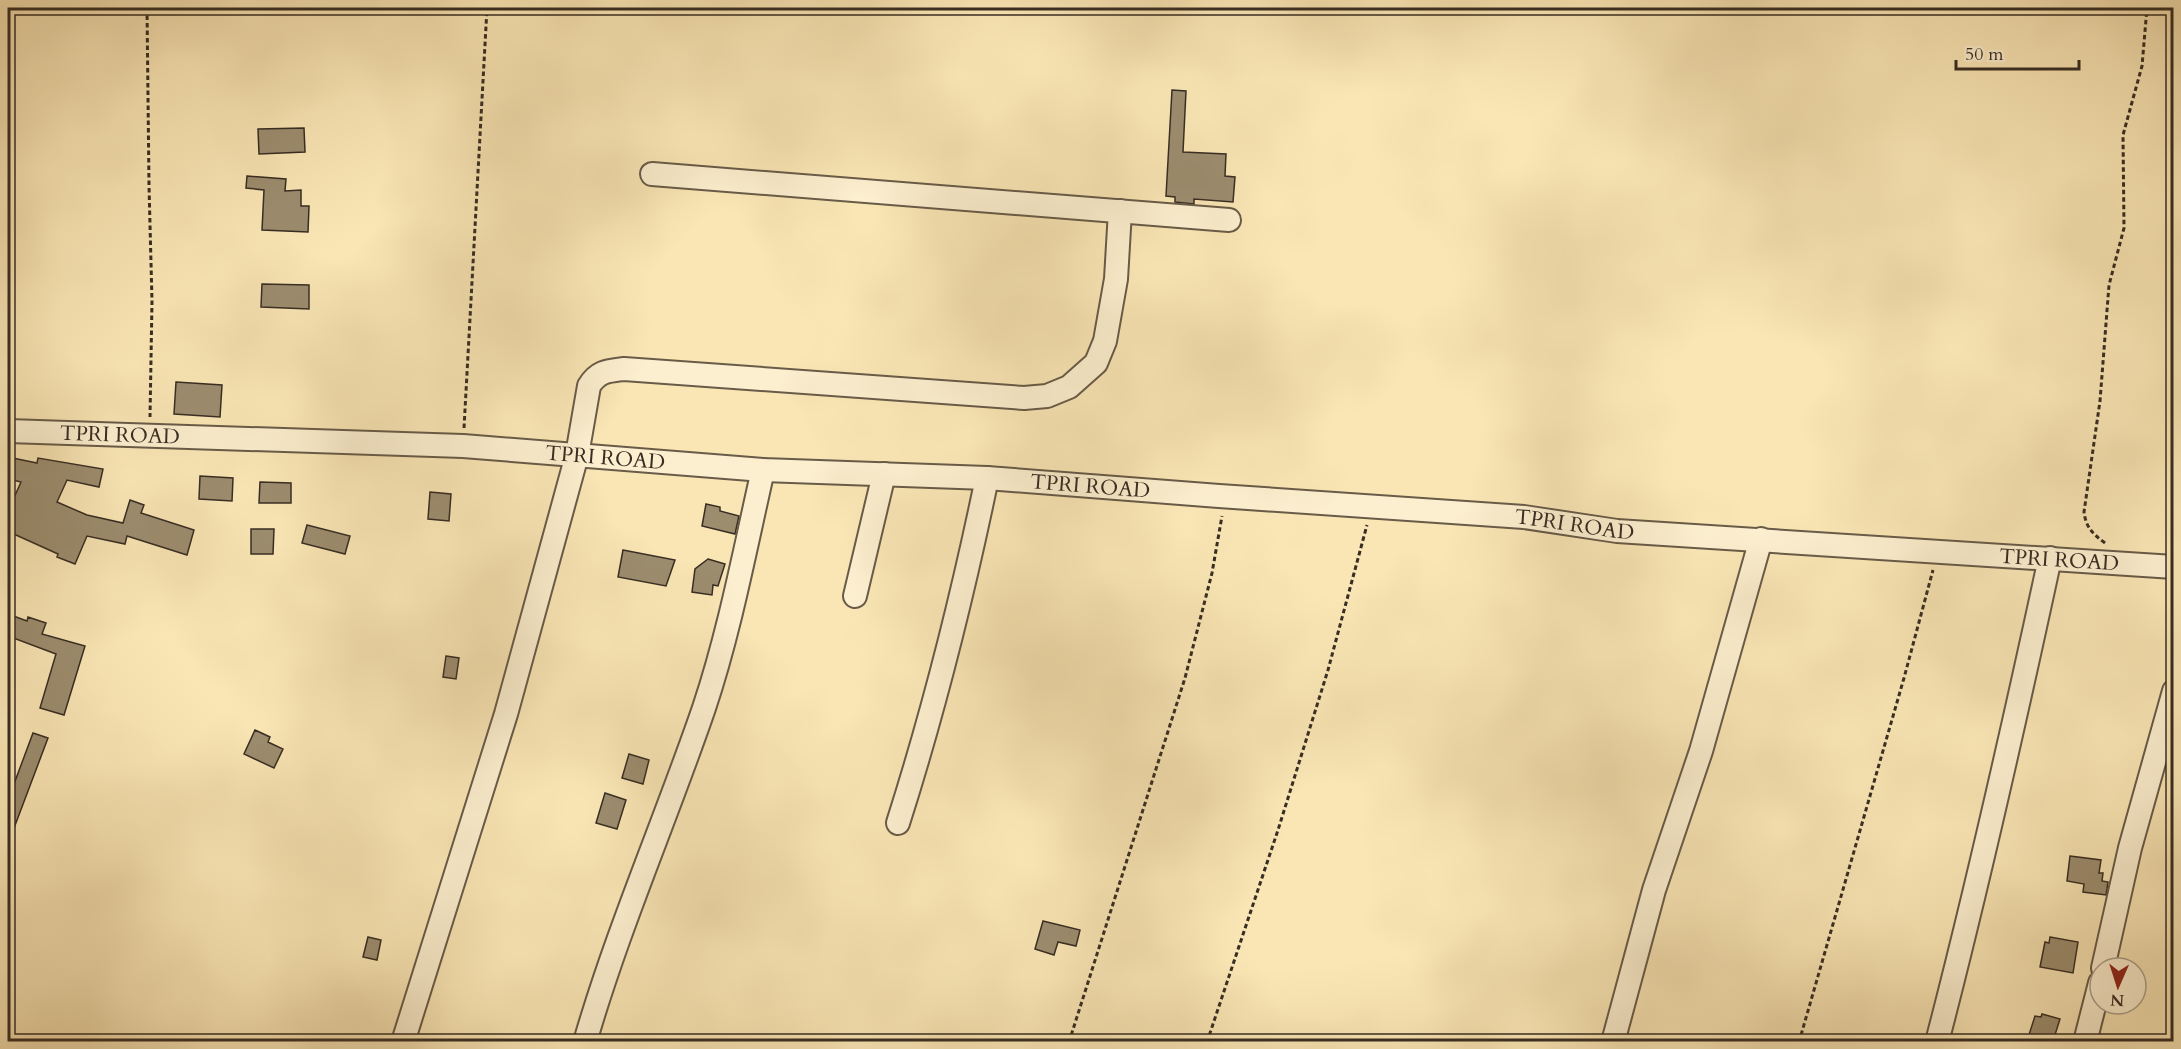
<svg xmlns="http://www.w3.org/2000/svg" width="2181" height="1049" font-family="Cardo,serif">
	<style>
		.building { fill: #9c8d6f; stroke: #372d23; stroke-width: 1.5 }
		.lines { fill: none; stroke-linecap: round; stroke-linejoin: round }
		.minor-casing { stroke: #685b48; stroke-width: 26 }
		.path { stroke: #372d23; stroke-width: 3; stroke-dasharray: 4.5 3; stroke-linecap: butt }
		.minor { stroke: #fcefcf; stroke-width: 22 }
		.labels { text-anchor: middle; stroke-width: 4.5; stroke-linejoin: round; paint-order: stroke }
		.street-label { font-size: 21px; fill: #372d23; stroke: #fcefcf }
	</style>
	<rect width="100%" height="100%" fill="#fae6b5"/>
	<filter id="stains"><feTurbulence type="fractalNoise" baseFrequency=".00333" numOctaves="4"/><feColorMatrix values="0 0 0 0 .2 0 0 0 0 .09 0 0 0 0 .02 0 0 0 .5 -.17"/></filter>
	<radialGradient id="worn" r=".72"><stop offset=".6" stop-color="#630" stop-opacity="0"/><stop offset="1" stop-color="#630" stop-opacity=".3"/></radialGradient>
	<path class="building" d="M 1172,90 L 1186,91 L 1183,152 L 1226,154 L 1225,176 L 1235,177 L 1233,202 L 1194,199 L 1194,204 L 1175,202 L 1175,197 L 1166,196 Z
		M 304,128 L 305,152 L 259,154 L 258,129 Z
		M 247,176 L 286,179 L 285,191 L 301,190 L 301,206 L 309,206 L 308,232 L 262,230 L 264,190 L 246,188 Z
		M 262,284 L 309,285 L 309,309 L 261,307 Z
		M 176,382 L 222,385 L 220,417 L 174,414 Z
		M 8,457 L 37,463 L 38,458 L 103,469 L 99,487 L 67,480 L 57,502 L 87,515 L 123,523 L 130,500 L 144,505 L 141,513 L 194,530 L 187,555 L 127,536 L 125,544 L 87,536 L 75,564 L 57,557 L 58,554 L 16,535 L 8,530 L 8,511 L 21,482 L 8,479 Z
		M 200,476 L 233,478 L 232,501 L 199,499 Z
		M 260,482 L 291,483 L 291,503 L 259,503 Z
		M 430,492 L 451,494 L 449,521 L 428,519 Z
		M 706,504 L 720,507 L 720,511 L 739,516 L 735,534 L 702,526 Z
		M 307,525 L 350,536 L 345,554 L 302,543 Z
		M 251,529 L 274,529 L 273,554 L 251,554 Z
		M 623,550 L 675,560 L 666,586 L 618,577 Z
		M 708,559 L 725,564 L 718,586 L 713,585 L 712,595 L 692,592 L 695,569 Z
		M 8,614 L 27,621 L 28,617 L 46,623 L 42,634 L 85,646 L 64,715 L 40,708 L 56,654 L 8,636 Z
		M 446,656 L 459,658 L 456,679 L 443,677 Z
		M 255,730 L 270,737 L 268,742 L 283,749 L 274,768 L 244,754 Z
		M 33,733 L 48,738 L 8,844 L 8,800 Z
		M 629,754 L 649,760 L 643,784 L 622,778 Z
		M 605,793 L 626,800 L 617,829 L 596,823 Z
		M 2070,856 L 2101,860 L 2099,873 L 2103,873 L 2102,881 L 2108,882 L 2106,895 L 2083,892 L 2084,884 L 2067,881 Z
		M 1043,921 L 1080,930 L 1076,946 L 1058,942 L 1054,955 L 1035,949 Z
		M 368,937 L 381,940 L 377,960 L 363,957 Z
		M 2050,937 L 2078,942 L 2073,973 L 2040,967 L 2045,942 L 2049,943 Z
		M 2042,1014 L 2060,1019 L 2053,1041 L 2027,1041 L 2035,1016 L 2041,1017 Z"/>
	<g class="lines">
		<g class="minor-casing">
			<g id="minor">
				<path d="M 652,174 L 1229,220"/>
				<path id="s1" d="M 8,431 L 463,446 L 763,470 L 987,478 L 1219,496 L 1524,517 L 1617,531 L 2174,567"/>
				<path d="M 855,596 L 884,474"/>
				<path d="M 898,823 C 934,710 963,594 987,478"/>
				<path d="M 2103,968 L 2130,848 L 2174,691"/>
				<path d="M 403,1042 L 506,714 L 577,455 L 589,386 C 598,371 608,371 624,369 L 1024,398 L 1047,396 L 1069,387 L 1096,363 L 1105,341 L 1116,279 L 1120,211"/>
				<path d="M 585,1042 C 618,928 666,819 704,708 C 730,630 745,549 763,470"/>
				<path d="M 1613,1042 L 1654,890 L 1701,751 L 1761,539"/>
				<path d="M 1937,1042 C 1979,881 2015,720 2050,558"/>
				<path d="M 2085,1042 L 2100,983"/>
			</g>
		</g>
		<path class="path" d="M 147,8 L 149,186 L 152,301 L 150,417
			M 2172,8 L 2174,8
			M 464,428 L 487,8
			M 2105,543 C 2093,534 2086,528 2084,512 L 2100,401 L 2109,285 L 2124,228 L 2123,135 L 2142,66 L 2147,8
			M 1069,1042 L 1185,678 L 1212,573 L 1222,516
			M 1207,1042 L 1278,830 L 1328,670 L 1367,525
			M 1799,1042 L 1904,678 L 1933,570"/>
		<use href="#minor" class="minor"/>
	</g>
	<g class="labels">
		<g class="street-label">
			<text dy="7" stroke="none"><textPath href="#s1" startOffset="112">TPRI ROAD</textPath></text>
			<text dy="7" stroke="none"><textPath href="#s1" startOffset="598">TPRI ROAD</textPath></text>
			<text dy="7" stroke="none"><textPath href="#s1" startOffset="1084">TPRI ROAD</textPath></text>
			<text dy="7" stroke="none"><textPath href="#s1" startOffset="1570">TPRI ROAD</textPath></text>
			<text dy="7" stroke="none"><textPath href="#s1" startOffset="2056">TPRI ROAD</textPath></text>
		</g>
	</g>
	<rect width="2181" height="1049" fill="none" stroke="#fae6b5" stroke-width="30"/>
	<rect x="9" y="9" width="2163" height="1031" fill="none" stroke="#372d23" stroke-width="3"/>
	<rect x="15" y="15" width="2151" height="1019" fill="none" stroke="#372d23" stroke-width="1.5"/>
	<g transform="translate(2118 986) rotate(183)"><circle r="28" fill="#fcefcf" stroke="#ada18a" stroke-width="1.5"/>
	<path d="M0-4.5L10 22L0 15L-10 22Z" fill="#8f2418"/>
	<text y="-9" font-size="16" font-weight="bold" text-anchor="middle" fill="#372d23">N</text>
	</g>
	<path d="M1956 60v9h123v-9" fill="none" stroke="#372d23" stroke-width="3"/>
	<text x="1965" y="60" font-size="18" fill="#372d23" stroke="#fcefcf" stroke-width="4.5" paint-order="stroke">50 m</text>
	<rect width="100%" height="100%" filter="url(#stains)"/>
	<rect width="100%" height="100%" fill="url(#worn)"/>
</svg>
